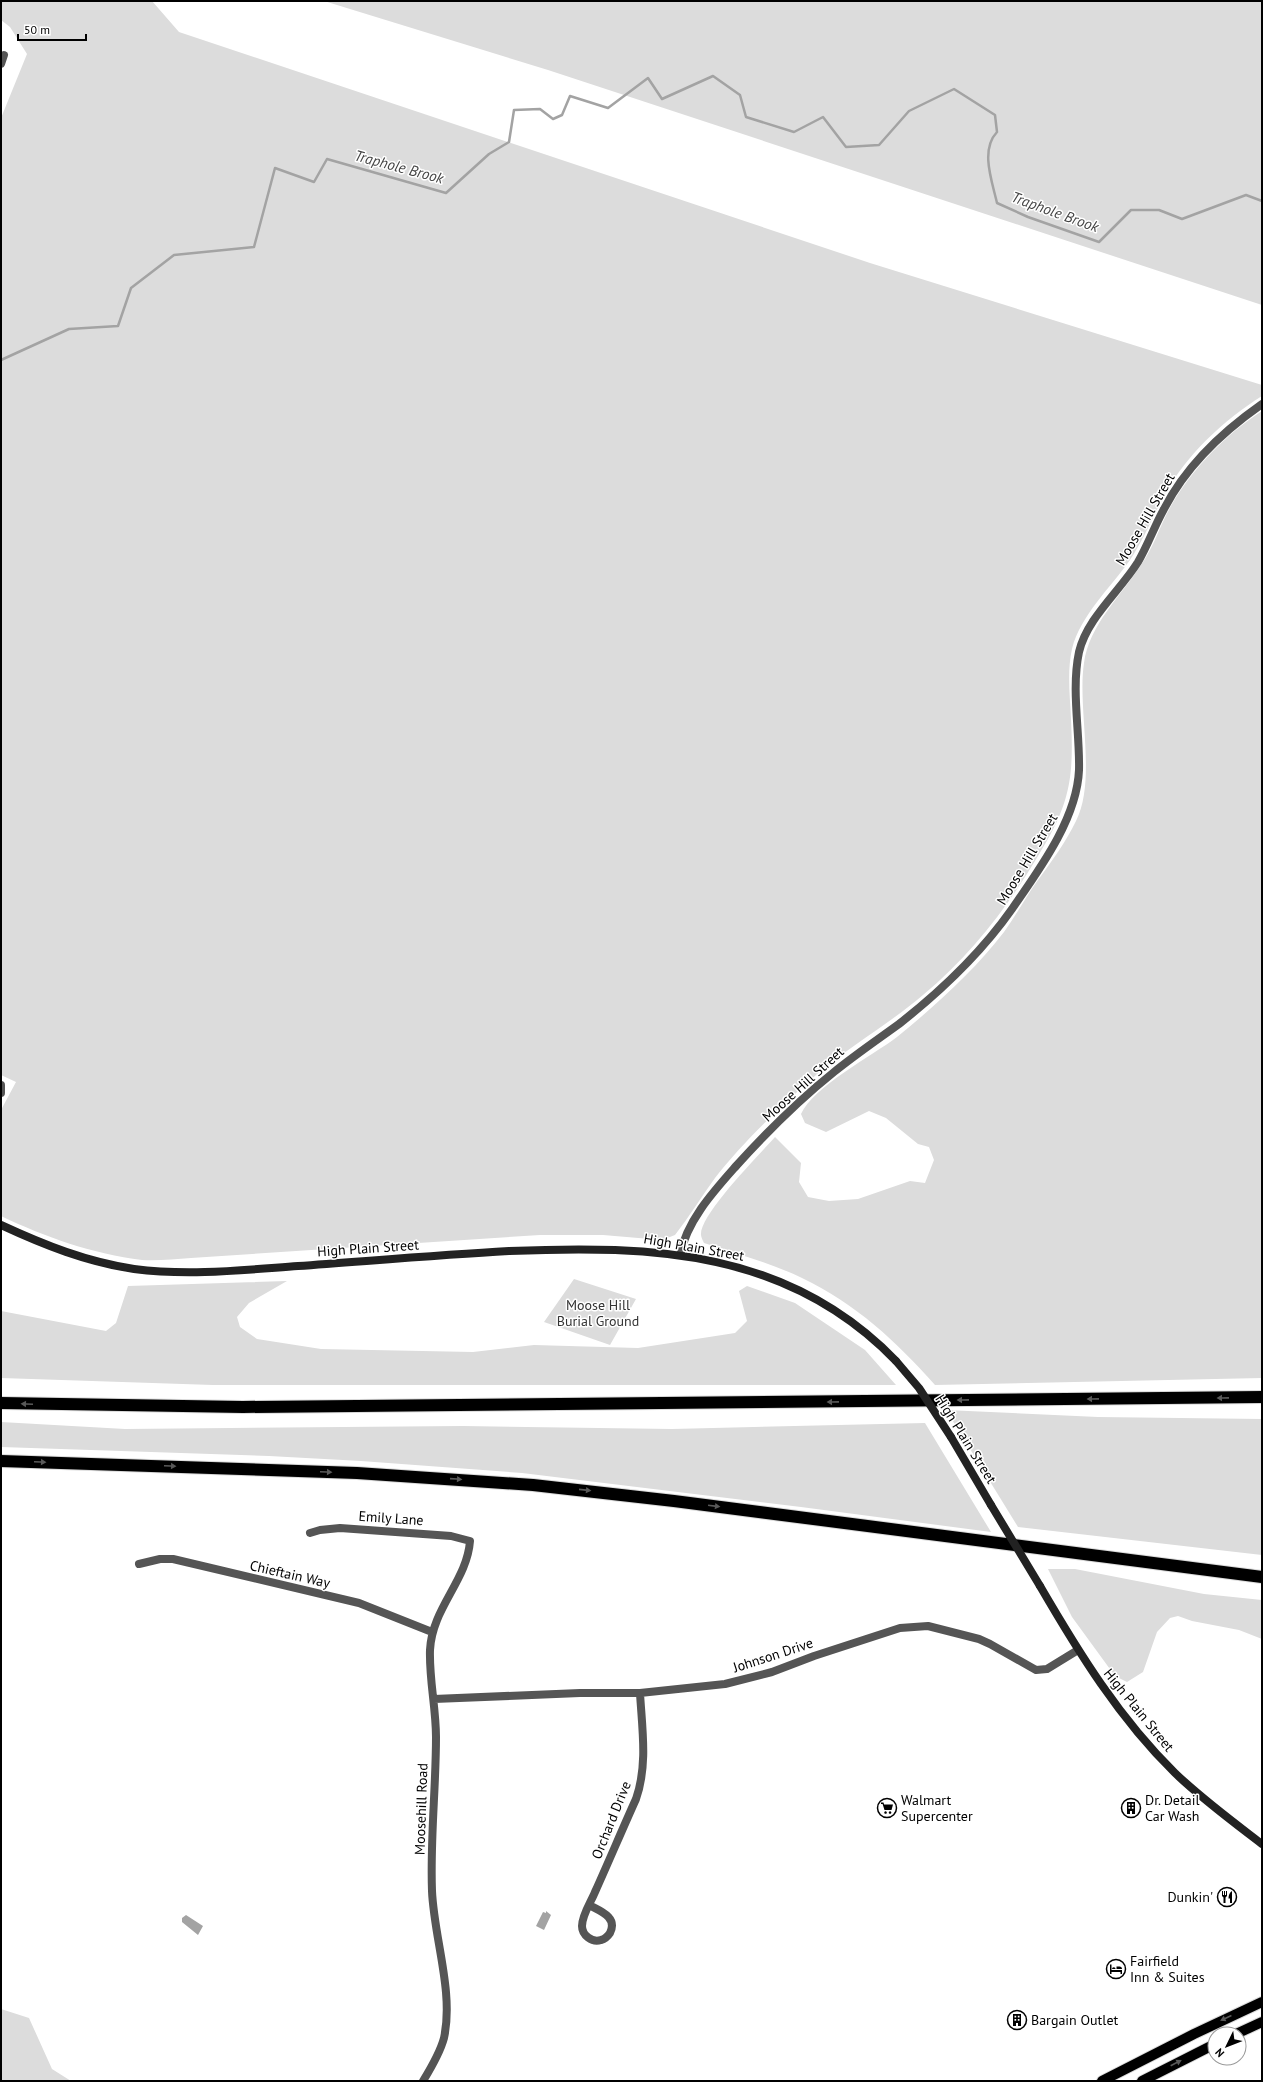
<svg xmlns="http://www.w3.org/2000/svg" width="1263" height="2082" font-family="'PT Sans',sans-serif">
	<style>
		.green { fill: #dcdcdc }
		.water { fill: #a3a3a3 }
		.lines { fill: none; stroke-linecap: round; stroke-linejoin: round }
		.stream { stroke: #a3a3a3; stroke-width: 2.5 }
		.primary-casing { stroke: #dbdbdb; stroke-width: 12 }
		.motorway-casing { stroke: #dbdbdb; stroke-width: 14 }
		.minor { stroke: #555; stroke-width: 8 }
		.secondary { stroke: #222; stroke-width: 8 }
		.primary { stroke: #000; stroke-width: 10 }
		.motorway { stroke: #000; stroke-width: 12 }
		.secondary-bridge { stroke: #222; stroke-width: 8 }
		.oneway { fill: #595959 }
		.labels { text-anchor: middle; stroke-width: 3; stroke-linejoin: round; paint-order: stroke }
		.street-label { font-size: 14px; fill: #000; stroke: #fff }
		.park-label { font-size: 14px; fill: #333; stroke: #fff }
		.poi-label { font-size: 14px; fill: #000; stroke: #fff; text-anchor: start }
		.water-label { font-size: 15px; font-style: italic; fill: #444; stroke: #fff }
	</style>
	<rect width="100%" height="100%" fill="#fff"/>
	<path class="green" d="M 1,1 L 152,1 L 179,32 L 870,263 L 1262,385 L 1262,396 C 1224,420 1187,454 1165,494 C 1153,516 1144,539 1130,560 C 1111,587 1080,616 1072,649 C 1067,671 1070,696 1071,719 C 1074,779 1070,804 1038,856 C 1007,908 970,956 923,995 C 889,1024 850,1046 816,1075 C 782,1105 742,1143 715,1178 C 701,1197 689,1217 675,1235 L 662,1240 L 603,1235 L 540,1235 L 191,1258 C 175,1259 158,1261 142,1260 C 93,1254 45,1237 1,1216 L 1,1110 L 16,1082 L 1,1075 L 1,118 L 27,54 L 10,27 L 1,20 Z
		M 324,1 L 1262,1 L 1262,305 L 548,70 Z
		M 1262,411 L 1262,1378 L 935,1385 C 896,1341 856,1304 802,1278 C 771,1263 737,1254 704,1243 C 703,1241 701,1237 701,1235 C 699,1215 761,1153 775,1137 L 801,1163 L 799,1182 L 808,1197 L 829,1201 L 858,1199 L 910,1181 L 925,1183 L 934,1160 L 929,1147 L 918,1144 L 886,1118 L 869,1111 L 826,1132 L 805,1123 L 801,1114 C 813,1087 872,1056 897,1037 C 934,1007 975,970 1004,932 C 1016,915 1026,897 1038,880 C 1051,862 1066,842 1076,821 C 1097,779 1077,709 1084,663 C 1089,625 1121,596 1141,565 C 1154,547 1160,525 1171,506 C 1192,469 1226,434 1262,411 Z
		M 574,1279 L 636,1299 L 610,1345 L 544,1322 Z
		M 287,1281 L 249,1303 L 237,1317 L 240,1327 L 257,1339 L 321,1349 L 473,1352 L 534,1345 L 638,1348 L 735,1333 L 747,1321 L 739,1291 L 747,1286 L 795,1303 L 865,1350 L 896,1385 L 213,1385 L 1,1378 L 1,1311 L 106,1331 L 116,1323 L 128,1286 Z
		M 946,1410 L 1098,1417 L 1262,1419 L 1262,1555 L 1018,1527 Z
		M 1,1422 L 125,1429 L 463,1426 L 672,1429 L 925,1423 L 991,1532 L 801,1507 L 522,1473 L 361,1461 L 269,1456 L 1,1447 Z
		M 1048,1569 L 1075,1569 L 1204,1594 L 1262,1600 L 1262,1639 L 1239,1630 L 1192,1621 L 1178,1616 L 1170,1618 L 1157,1632 L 1143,1672 L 1127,1682 L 1115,1676 L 1072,1617 Z
		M 1,2009 L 29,2018 L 52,2069 L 71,2081 L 1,2081 Z"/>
	<path class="water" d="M 546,1911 L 551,1915 L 544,1930 L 536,1926 L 543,1912 L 546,1913 Z
		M 186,1915 L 203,1926 L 198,1935 L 182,1922 L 182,1918 Z"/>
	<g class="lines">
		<path class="stream" d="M 1,360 L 69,329 L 118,326 L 131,288 L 174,255 L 254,247 L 275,168 L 314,182 L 327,159 L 446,193 L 489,154 L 509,142 L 514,110 L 540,109 L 553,119 L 562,115 L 570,96 L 608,108 L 648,78 L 662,99 L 713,76 L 740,95 L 746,117 L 794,132 L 823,117 L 846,147 L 879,145 L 909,111 L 954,89 L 995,115 L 997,132 C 980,150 992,181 997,203 L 1028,217 L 1099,242 L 1131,210 L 1159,210 L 1182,219 L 1246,195 L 1262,201"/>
		<g class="primary-casing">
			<path id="primary" d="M 1236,2034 L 1262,2022
				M 1102,2081 L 1194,2034 L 1262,2002
				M 1142,2081 L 1215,2044"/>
		</g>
		<g class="motorway-casing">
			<path id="motorway" d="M 1,1403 L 243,1407 L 1262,1397
				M 1,1461 L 357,1473 L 533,1485 L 674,1501 L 1262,1577"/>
		</g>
		<path class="minor" d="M 1,64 L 4,55
			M 1,1085 L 1,1093
			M 680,1255 C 687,1220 714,1191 737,1165 C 767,1132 799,1100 834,1072 C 855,1055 877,1040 899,1024 C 941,991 981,953 1012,909 C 1039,870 1077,819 1079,770 C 1080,732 1071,690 1079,652 C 1087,618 1120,591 1138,562 C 1148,545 1154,527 1164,509 C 1186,466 1222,432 1262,404
			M 310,1533 L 320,1530 L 340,1528 L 451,1536 L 470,1541 C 467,1581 432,1608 430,1650 C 429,1679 436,1708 436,1737 C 436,1788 430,1840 432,1891 C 434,1938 454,1992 444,2038 C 440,2053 431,2068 423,2081
			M 139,1564 L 160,1559 L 173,1559 L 359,1603 L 432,1632
			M 434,1699 L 580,1693 L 640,1693 L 725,1684 L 772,1672 L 814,1656 L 900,1628 L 928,1626 L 979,1639 L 990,1644 L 1036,1670 L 1047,1669 L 1078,1650
			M 589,1905 C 600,1911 618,1917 610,1933 C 608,1936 605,1939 601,1940 C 592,1943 582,1935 582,1926 C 582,1915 591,1902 595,1892 C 609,1861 622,1830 636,1799 C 648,1765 642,1728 640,1693"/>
		<path class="secondary" d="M 1,1225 C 44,1245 87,1262 134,1269 C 189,1276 243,1270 298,1266 C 368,1261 438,1255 509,1251 C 653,1245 789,1250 896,1361
			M 951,1437 L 991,1505
			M 1040,1586 C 1079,1653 1119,1718 1175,1773 C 1202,1799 1232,1821 1262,1844"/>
		<use href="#primary" class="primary"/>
		<use href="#motorway" class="motorway"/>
		<path class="secondary-bridge" d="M 896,1361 L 919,1388 L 951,1437
			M 991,1505 L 1040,1586"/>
	</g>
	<defs><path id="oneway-solid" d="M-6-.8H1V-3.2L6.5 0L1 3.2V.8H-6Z"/></defs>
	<g class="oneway">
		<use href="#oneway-solid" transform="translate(1223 1398) rotate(179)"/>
		<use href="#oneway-solid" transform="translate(1093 1399) rotate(179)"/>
		<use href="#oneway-solid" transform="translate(963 1400) rotate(179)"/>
		<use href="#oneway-solid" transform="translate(833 1402) rotate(179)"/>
		<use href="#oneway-solid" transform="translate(27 1404) rotate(-178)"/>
		<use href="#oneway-solid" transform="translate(40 1462) rotate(2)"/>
		<use href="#oneway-solid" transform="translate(170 1466) rotate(2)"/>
		<use href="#oneway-solid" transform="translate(326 1472) rotate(2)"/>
		<use href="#oneway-solid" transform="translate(456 1479) rotate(4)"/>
		<use href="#oneway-solid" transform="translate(585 1490) rotate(6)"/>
		<use href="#oneway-solid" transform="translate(714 1506) rotate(7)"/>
		<use href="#oneway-solid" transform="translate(1226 2018) rotate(155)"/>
		<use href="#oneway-solid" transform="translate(1176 2063) rotate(-27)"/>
	</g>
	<defs>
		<g id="supermarket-ring" transform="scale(1)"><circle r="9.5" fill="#fff" stroke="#000" stroke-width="1.5"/><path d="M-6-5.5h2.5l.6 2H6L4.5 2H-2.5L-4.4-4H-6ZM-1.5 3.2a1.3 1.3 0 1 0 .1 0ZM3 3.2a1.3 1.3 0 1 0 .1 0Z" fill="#000"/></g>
		<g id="building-ring" transform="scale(1)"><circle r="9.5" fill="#fff" stroke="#000" stroke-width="1.5"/><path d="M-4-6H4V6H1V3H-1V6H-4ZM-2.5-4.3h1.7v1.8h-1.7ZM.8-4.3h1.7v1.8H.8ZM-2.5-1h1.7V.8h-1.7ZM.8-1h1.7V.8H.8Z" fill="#000"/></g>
		<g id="restaurant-ring" transform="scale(1)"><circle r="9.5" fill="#fff" stroke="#000" stroke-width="1.5"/><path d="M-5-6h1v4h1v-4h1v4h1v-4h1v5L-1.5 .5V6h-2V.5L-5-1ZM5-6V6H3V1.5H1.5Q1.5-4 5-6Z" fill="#000"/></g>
		<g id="hotel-ring" transform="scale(1)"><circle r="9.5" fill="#fff" stroke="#000" stroke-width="1.5"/><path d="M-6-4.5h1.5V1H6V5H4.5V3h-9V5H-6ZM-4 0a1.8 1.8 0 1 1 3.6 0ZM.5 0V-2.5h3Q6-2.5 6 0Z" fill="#000"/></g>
	</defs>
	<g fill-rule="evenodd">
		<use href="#supermarket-ring" x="887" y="1808"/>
		<use href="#building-ring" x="1131" y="1808"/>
		<use href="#restaurant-ring" x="1227" y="1897"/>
		<use href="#hotel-ring" x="1116" y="1969"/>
		<use href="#building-ring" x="1017" y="2020"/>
	</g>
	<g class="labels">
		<g class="street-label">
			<text transform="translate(1145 519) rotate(-60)" y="5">Moose Hill Street</text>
			<text transform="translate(1027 859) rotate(-59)" y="5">Moose Hill Street</text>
			<text transform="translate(803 1084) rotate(-42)" y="5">Moose Hill Street</text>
			<text transform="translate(694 1247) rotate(10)" y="5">High Plain Street</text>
			<text transform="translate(368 1248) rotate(-4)" y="5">High Plain Street</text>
			<text transform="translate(966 1439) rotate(58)" y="5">High Plain Street</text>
			<text transform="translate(391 1518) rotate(4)" y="5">Emily Lane</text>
			<text transform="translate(290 1574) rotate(13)" y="5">Chieftain Way</text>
			<text transform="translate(773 1655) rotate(-18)" y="5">Johnson Drive</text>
			<text transform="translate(1139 1710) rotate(51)" y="5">High Plain Street</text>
			<text transform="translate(421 1809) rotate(-88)" y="5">Moosehill Road</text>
			<text transform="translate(611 1820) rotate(-68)" y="5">Orchard Drive</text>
		</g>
		<g class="park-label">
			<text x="598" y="1310">Moose Hill<tspan x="598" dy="16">Burial Ground</tspan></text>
		</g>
		<g class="poi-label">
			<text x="901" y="1805">Walmart<tspan x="901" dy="16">Supercenter</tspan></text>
			<text x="1145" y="1805">Dr. Detail<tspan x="1145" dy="16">Car Wash</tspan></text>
			<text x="1213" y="1902" text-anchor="end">Dunkin'</text>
			<text x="1130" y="1966">Fairfield<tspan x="1130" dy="16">Inn &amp; Suites</tspan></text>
			<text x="1031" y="2025">Bargain Outlet</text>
		</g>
		<g class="water-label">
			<text transform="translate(399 167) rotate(15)" y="5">Traphole Brook</text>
			<text transform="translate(1055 212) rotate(20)" y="5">Traphole Brook</text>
		</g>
	</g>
	<rect width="1263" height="2082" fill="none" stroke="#000000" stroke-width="4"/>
	<g transform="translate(1227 2046) rotate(227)"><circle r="19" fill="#ffffff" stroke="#999999"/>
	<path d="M0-3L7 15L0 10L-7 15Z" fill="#000000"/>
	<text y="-6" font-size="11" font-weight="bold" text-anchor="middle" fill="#000000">N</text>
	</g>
	<path d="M18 34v6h68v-6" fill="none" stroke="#000000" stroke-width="2"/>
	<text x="24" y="34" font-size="12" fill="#000000" stroke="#ffffff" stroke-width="3" paint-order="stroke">50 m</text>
</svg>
